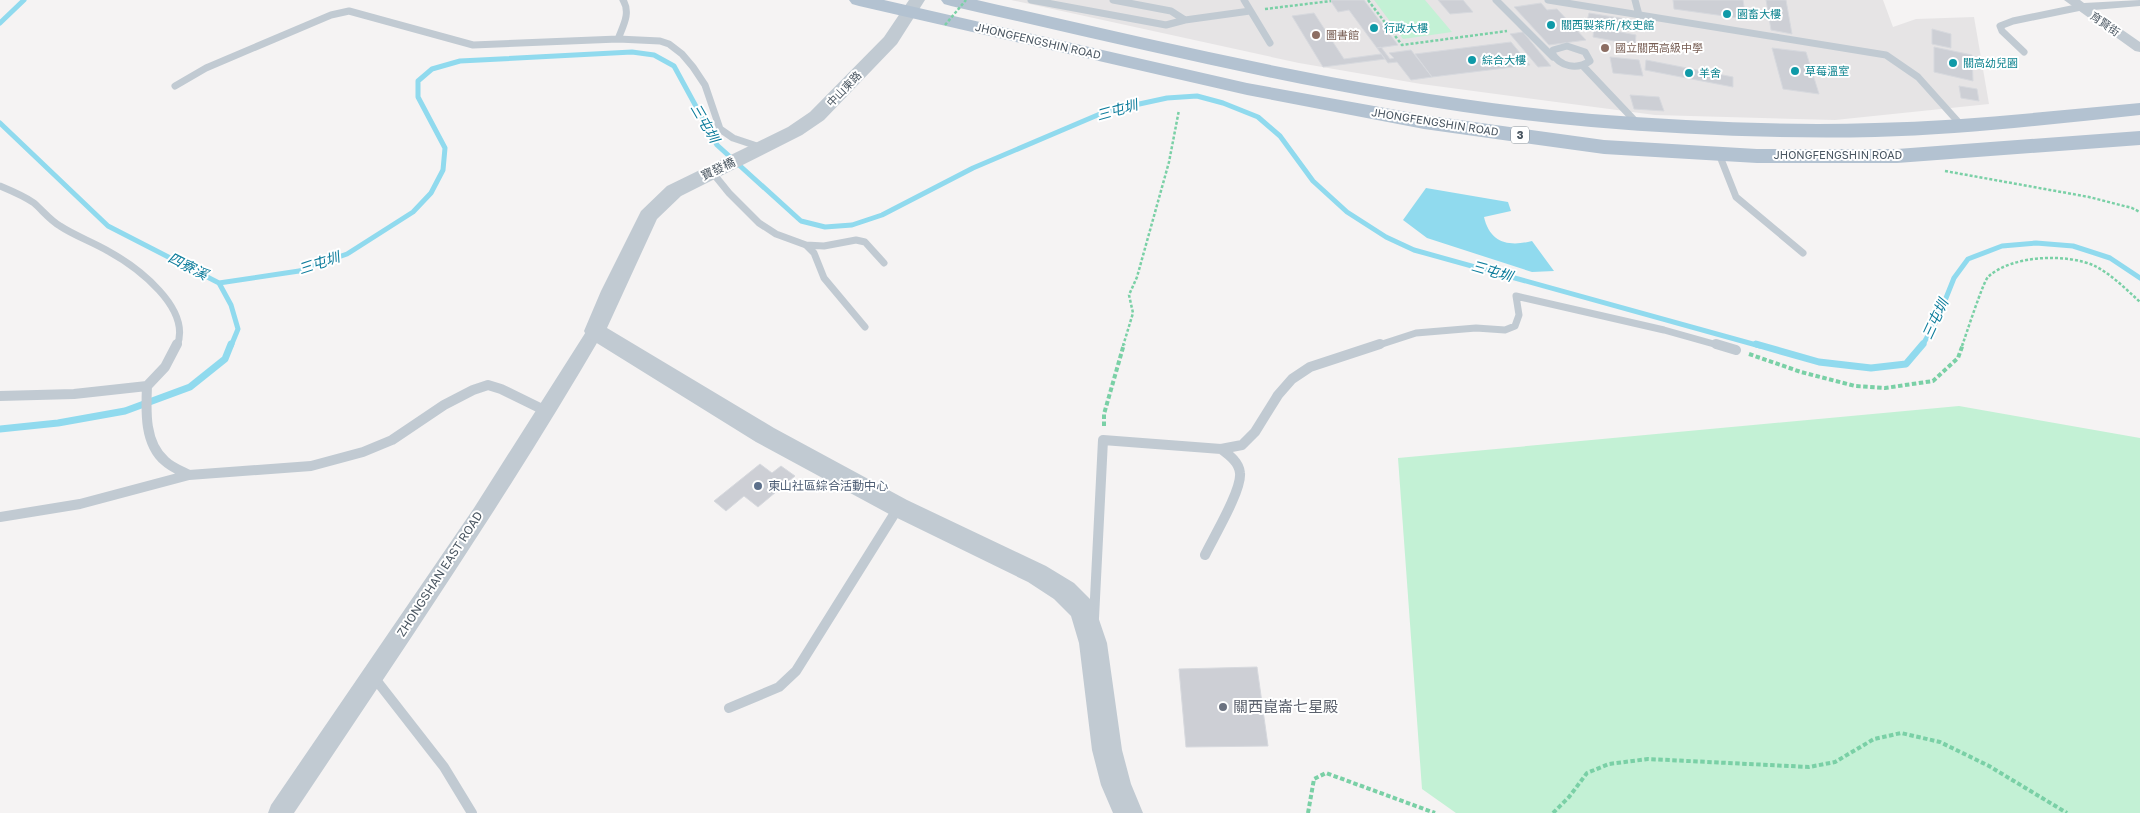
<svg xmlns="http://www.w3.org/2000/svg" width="2140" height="813" font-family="'Golos Text','Noto Sans TC',sans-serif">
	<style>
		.education { fill: #e6e4e5 }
		.green { fill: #c3f1d5 }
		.water { fill: #90daee }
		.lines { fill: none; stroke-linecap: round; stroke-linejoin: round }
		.stream-far1 { stroke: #90daee; stroke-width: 5 }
		.stream { stroke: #90daee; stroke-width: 7 }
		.building { fill: #cdcfd5; stroke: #d7d9de }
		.path-far1 { stroke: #7ad0a6; stroke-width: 2.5; stroke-dasharray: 3 2; stroke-linecap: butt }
		.path { stroke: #7ad0a6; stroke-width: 4; stroke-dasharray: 4.5 2.5; stroke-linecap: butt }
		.service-far1 { stroke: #c1cad2; stroke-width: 7 }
		.service { stroke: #c1cad2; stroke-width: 10 }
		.minor { fill: #c1cad2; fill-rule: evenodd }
		.tertiary { fill: #c1cad2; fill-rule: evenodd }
		.primary { fill: #b3c2d1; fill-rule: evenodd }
		.path-bridge { stroke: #7ad0a6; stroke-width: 2.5; stroke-dasharray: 3 2; stroke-linecap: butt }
		.culture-dot { fill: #0f9aa8; stroke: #fff; stroke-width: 2 }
		.education-dot { fill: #8d6e63; stroke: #fff; stroke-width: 2 }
		.service-dot { fill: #5c6f8a; stroke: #fff; stroke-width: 2 }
		.worship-dot { fill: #6b7280; stroke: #fff; stroke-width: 2 }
		.labels { text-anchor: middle; stroke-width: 4; stroke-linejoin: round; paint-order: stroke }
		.far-culture-label { font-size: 11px; fill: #0d838f; stroke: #fff; text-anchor: start }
		.far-street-label { font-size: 11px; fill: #4a5661; stroke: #fff }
		.far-education-label { font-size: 11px; fill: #785e54; stroke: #fff; text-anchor: start }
		.shield { fill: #fff; stroke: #808990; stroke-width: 1 }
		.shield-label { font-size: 11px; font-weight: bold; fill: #4a5661 }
		.street-label { font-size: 12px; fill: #4a5661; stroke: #fff }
		.service-label { font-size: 12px; fill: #4e5e75; stroke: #fff; text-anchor: start }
		.water-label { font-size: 14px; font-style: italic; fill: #0c7c9b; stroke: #fff }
		.near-worship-label { font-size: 15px; fill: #5b616d; stroke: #fff; text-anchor: start }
	</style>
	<rect width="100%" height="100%" fill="#f5f3f3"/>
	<path class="education" d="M 1011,0 L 1883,0 L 1893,27 L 1916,19 L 1974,17 L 1989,104 L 1835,120 L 1655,115 L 1421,84 L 1299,63 Z"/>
	<path class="green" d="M 1374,0 L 1425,0 L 1452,32 L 1403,39 Z
		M 1959,406 L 2140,438 L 2140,813 L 1456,813 L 1422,789 L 1398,458 Z"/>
	<path class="water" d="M 1426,188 L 1508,202 L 1511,211 L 1484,217 C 1490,243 1509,247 1532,241 L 1554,271 L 1532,272 L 1427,238 L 1403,220 Z"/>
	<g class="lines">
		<path class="stream-far1" d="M 0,23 L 24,0
			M 0,123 L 108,226 L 219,283 L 231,305 L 238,329 L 231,346
			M 219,283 L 299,271 L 347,254 L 413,212 L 431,193 L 443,170 L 445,148 L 418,97 L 418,81 L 432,69 L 460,61 L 632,52 L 654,55 L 674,66 L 717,145 L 801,221 L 825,227 L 852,225 L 882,215 L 973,168 L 1107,111 L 1167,98 L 1197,96 L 1223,103 L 1258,117 L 1280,136 L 1313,181 L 1347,212 L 1386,237 L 1414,250 L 1760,346
			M 1922,346 L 1938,318 L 1954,278 L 1968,259 L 2002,246 L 2036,243 L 2073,246 L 2110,258 L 2140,278"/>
		<path class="stream" d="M 1756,344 L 1819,362 L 1871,368 L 1906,364 L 1923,344
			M 0,429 L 58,423 L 125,411 L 190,387 L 225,359 L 231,344"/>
	</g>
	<path class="building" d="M 1330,0 L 1364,0 L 1398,45 L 1377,48 L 1349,10 L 1338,12 Z
		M 1438,0 L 1463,0 L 1473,12 L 1450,14 Z
		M 1673,0 L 1743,0 L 1746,19 L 1674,9 Z
		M 1766,0 L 1786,0 L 1792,34 L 1771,30 Z
		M 1541,3 L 1547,10 L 1557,9 L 1586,40 L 1549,45 L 1514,7 Z
		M 1314,13 L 1344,59 L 1381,54 L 1385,59 L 1323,67 L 1292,16 Z
		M 1589,13 L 1632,20 L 1632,30 L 1587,21 Z
		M 1594,27 L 1636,35 L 1635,45 L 1593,37 Z
		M 1932,29 L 1951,34 L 1951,48 L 1932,44 Z
		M 1523,32 L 1551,66 L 1538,67 L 1510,34 Z
		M 1511,42 L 1530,65 L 1432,77 L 1415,54 Z
		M 1381,47 L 1390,59 L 1394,58 L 1389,53 L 1411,50 L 1432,77 L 1411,80 L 1397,62 L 1388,63 L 1377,48 Z
		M 1934,47 L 1972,55 L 1973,81 L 1934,72 Z
		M 1772,48 L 1806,52 L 1819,94 L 1783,89 Z
		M 1610,57 L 1639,60 L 1643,76 L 1613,73 Z
		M 1646,60 L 1733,77 L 1733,87 L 1645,70 Z
		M 1959,86 L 1977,89 L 1979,101 L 1961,98 Z
		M 1630,95 L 1659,97 L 1664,111 L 1634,109 Z
		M 760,464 L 772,473 L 781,466 L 795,476 L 758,507 L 744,496 L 726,511 L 714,501 Z
		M 1257,667 L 1268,746 L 1186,747 L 1179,669 Z"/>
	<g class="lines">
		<path class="path-far1" d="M 1368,0 L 1402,45 L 1507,31
			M 1265,9 L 1331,1
			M 1945,171 L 2089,197 L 2132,208 L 2140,212
			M 1123,346 L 1133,313 L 1129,295 L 1137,277 L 1169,162 L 1179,110
			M 1962,346 C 1966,335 1983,282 1988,277 C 2011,255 2067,253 2095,266 C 2112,275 2126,289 2140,302"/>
		<path class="path" d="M 1749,354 L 1801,372 L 1855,386 L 1885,388 L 1933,381 L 1958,358 L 1963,344
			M 1104,426 L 1104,414 L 1124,344
			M 1308,813 L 1314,779 L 1326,773 L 1435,813
			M 1553,813 L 1569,797 L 1587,773 L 1609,764 L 1648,759 L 1809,767 L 1835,762 L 1874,739 L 1901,733 L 1940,742 L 1989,766 L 2067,813"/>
		<path class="service-far1" d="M 1031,0 L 1166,25 L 1185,20 L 1171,11 L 1113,0
			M 1244,0 L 1270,43
			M 1496,0 L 1553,57
			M 1548,0 L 1886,55 L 1918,77 L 1961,125
			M 1635,0 L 1639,15
			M 1185,20 L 1250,11
			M 618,39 C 623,26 631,13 623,0
			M 1567,46 L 1585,52 L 1590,61 C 1577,70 1560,67 1552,53 L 1553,50 Z
			M 2024,52 L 2002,31 L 2000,26 L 2013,21 L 2081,7
			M 1583,66 L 1637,123
			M 175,86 L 206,68 L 331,15 L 349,11 L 473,45 L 618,39 L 660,41 L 669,44 L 682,54 L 693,67 L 705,85 L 720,129 L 733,138 L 763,148
			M 1719,154 L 1736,197 L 1803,253
			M 712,172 L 729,193 L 759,223 L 776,234 L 806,245 L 814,253 L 824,278 L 865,327
			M 0,186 C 12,191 24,196 34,203 C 43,211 50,220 60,226 C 75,236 93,242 108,251 C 137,267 192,308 177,346
			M 806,245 L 824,246 L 856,240 L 865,242 L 884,263
			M 1376,346 L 1416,333 L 1476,328 L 1505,330 L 1515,326 L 1519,315 L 1516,296 L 1664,330 L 1721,346"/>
		<path class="service" d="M 177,344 L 165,367 L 147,386 C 146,410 144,443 165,461 C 171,467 181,471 189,475
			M 1716,344 L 1736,350
			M 0,396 L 74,394 L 147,386
			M 0,517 L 80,504 L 189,475 L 311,466 L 363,452 L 392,440 L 444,405 L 473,390 L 488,385 L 501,389 L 546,411
			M 1205,555 C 1213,538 1242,490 1240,473 C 1239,462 1229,455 1221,449
			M 1094,618 L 1103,440 L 1221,449 L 1242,445 L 1255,432 L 1278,395 L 1292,379 L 1310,367 L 1380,344
			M 373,676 L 444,767 L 472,813
			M 729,708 L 779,687 L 796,671 L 898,508"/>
		<path class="minor" d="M 2064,0 L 2080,0 L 2084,3 L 2140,0 L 2140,6 L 2094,10 L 2140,42 L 2140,52 L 2135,51 Z
			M 595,325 L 601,327 L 604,331 C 508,496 400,654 294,813 L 268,813 L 271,805 L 474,508 L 589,327 Z"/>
		<path class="tertiary" d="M 909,0 L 925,0 L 897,44 L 824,120 L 802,135 L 681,196 L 657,219 L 607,328 L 774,428 L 907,500 L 1046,566 L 1074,583 L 1093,602 L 1107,643 L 1122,750 L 1131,784 L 1143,813 L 1113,813 L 1101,785 L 1092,750 L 1079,643 L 1071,616 L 1054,599 L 1028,582 L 889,514 L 756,442 L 587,337 L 584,331 L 601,291 L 641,211 L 667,186 L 788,127 L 810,112 L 884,37 Z"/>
		<path class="primary" d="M 849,0 L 884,0 L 1247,83 L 1424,115 L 1604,140 L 1757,149 L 1897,149 L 2140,131 L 2140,145 L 1897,163 L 1757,163 L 1604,154 L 1424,129 L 1247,95 L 859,6 L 852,4 Z
			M 941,0 L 977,0 C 1180,46 1384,96 1592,114 C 1686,121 1781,126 1875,123 C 1963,121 2052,111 2140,103 L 2140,115 C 2052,124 1963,135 1875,137 C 1781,139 1685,135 1591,127 C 1375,108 1163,54 951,6 L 944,4 Z"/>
		<path class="path-bridge" d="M 945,25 L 966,0"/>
	</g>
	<g class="culture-dot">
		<circle cx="1727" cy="14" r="5"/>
		<circle cx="1551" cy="25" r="5"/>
		<circle cx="1374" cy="28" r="5"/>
		<circle cx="1472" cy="60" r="5"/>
		<circle cx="1953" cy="63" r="5"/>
		<circle cx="1795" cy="71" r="5"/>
		<circle cx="1689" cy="73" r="5"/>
	</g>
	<g class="education-dot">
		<circle cx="1316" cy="35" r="5"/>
		<circle cx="1605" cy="48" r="5"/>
	</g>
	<circle class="service-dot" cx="758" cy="486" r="5"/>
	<circle class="worship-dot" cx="1223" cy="707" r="5"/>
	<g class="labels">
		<g class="far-culture-label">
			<text x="1737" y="18">園畜大樓</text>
			<text x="1561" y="29">關西製茶所/校史館</text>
			<text x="1384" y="32">行政大樓</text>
			<text x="1482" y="64">綜合大樓</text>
			<text x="1963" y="67">關高幼兒園</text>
			<text x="1805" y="75">草莓溫室</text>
			<text x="1699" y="77">羊舍</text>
		</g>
		<g class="far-street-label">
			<text transform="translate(2105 24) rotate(35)" y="4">育賢街</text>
			<text transform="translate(1038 41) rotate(13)" y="4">JHONGFENGSHIN ROAD</text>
			<text transform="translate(844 89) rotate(-46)" y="4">中山東路</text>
			<text transform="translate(1435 122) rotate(9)" y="4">JHONGFENGSHIN ROAD</text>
			<text x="1838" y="159">JHONGFENGSHIN ROAD</text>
		</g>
		<g class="far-education-label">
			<text x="1326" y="39">圖書館</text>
			<text x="1615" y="52">國立關西高級中學</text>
		</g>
		<rect class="shield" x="1511" y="126.5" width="18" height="17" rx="4"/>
		<g class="shield-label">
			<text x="1520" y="139">3</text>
		</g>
		<g class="street-label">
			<text transform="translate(718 169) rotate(-25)" y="4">寶發橋</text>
			<text transform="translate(440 574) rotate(-57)" y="4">ZHONGSHAN EAST ROAD</text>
		</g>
		<g class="service-label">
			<text x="768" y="490">東山社區綜合活動中心</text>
		</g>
		<g class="water-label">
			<text transform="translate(1117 110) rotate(-16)" y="5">三屯圳</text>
			<text transform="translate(705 123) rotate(60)" y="5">三屯圳</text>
			<text transform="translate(319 263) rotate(-18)" y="5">三屯圳</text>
			<text transform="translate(188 266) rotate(27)" y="5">四寮溪</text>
			<text transform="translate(1492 271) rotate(16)" y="5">三屯圳</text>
			<text transform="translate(1935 319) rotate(-65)" y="5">三屯圳</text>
		</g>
		<g class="near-worship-label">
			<text x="1233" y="712">關西崑崙七星殿</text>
		</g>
	</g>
</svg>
